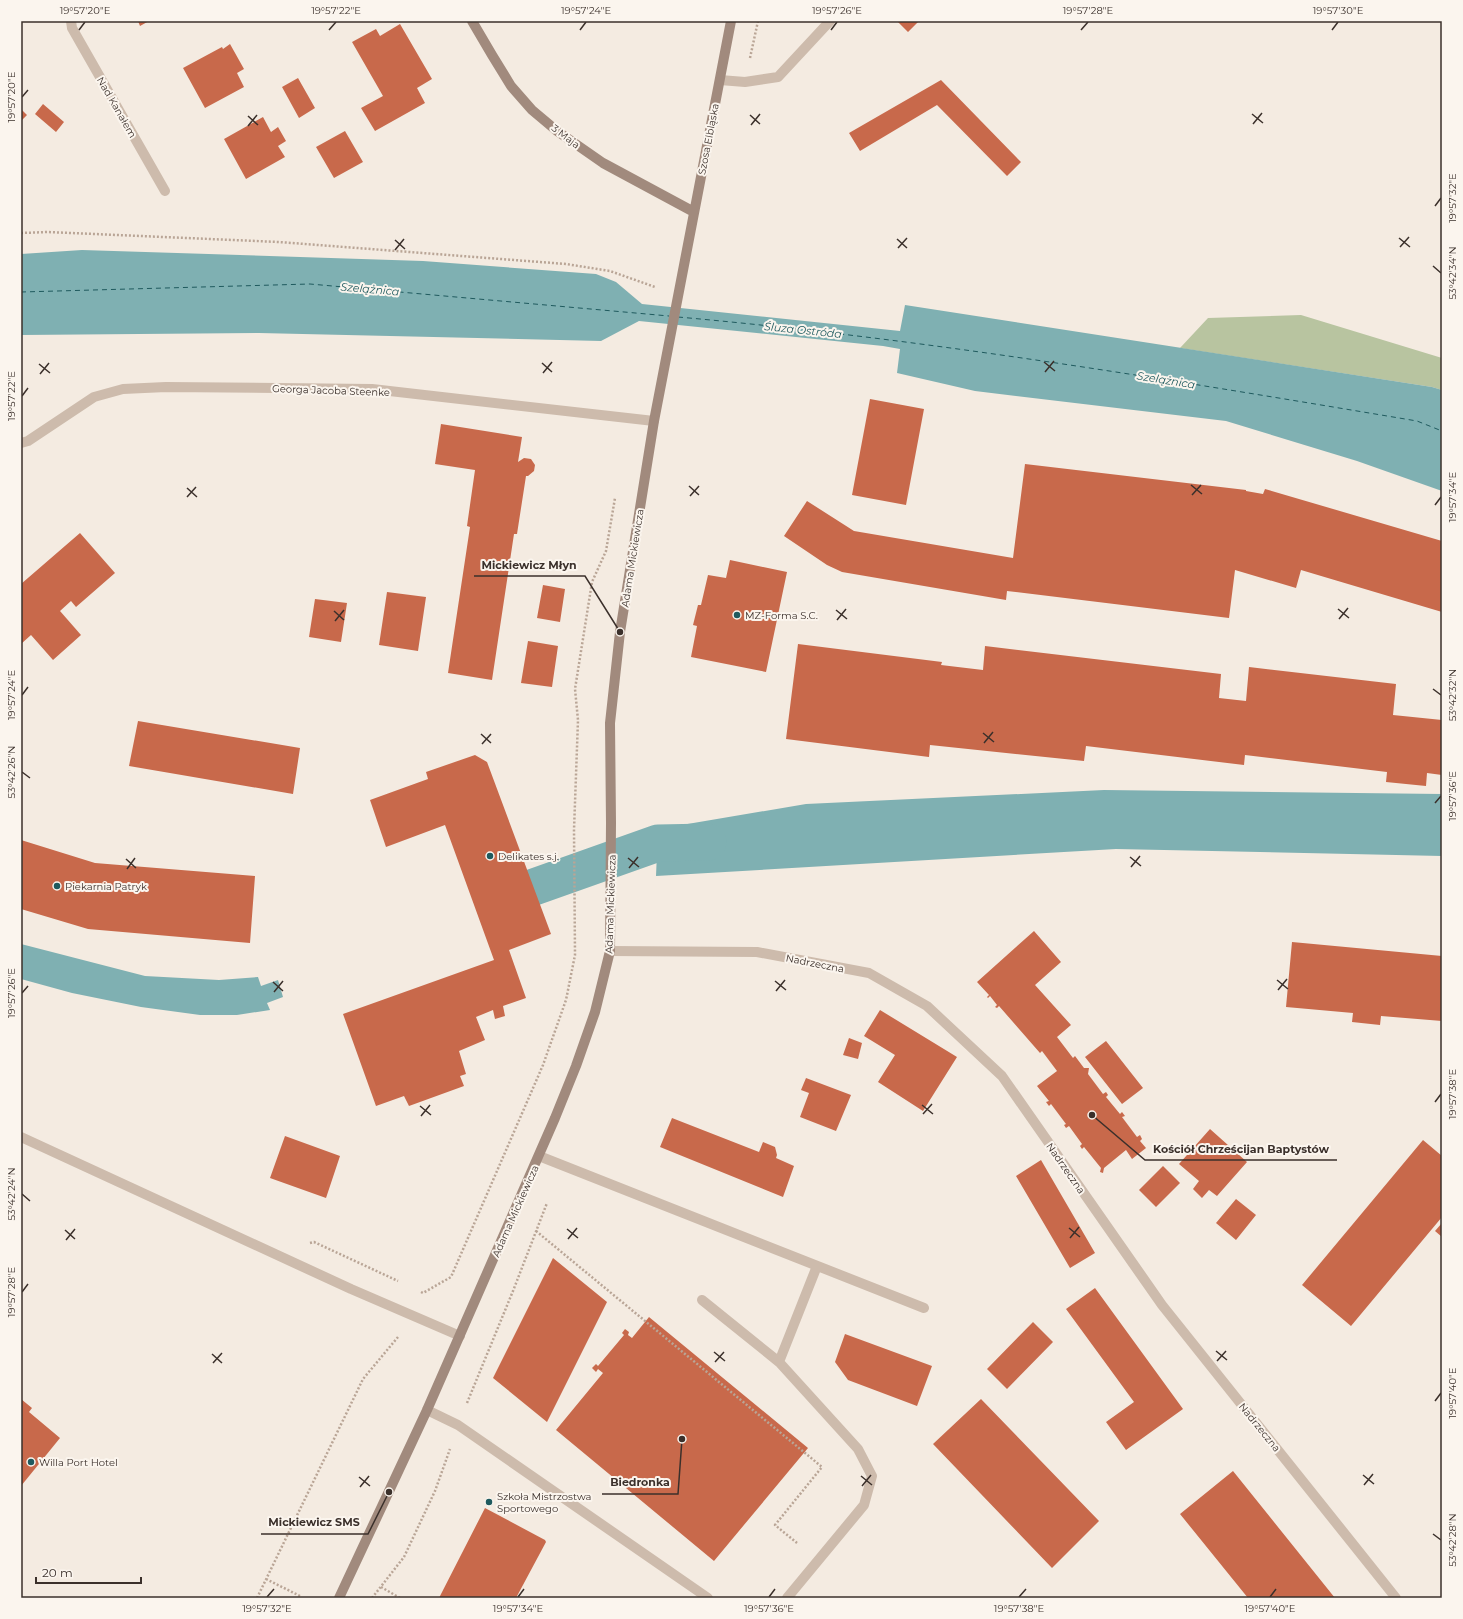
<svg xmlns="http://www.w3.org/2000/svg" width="1463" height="1619" font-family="Montserrat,sans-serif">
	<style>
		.green { fill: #b8c4a0 }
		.water { fill: #7fb0b2 }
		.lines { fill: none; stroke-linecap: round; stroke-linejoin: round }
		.canal { stroke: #7fb0b2; stroke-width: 37 }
		.ferry { stroke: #1f5a5e; stroke-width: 1; stroke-dasharray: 5 4; stroke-linecap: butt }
		.building { fill: #c8694b }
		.path { stroke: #b9a596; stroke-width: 2.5; stroke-dasharray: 2 2; stroke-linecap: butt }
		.lane { stroke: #cdbbac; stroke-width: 10 }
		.street { stroke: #cdbbac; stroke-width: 10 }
		.secondary { stroke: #a18a7d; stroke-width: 10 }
		.ticks { fill: none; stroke: #3b302b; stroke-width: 1.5 }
		.poi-dot { fill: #1f5a5e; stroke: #fbf5ee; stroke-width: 1.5 }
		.labels { text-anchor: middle; stroke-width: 4; stroke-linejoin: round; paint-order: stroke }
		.street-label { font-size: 10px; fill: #3b302b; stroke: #fbf5ee }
		.poi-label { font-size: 10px; fill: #3b302b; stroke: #fbf5ee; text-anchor: start }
		.water-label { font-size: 11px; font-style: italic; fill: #1f5a5e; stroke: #fbf5ee }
		.leader { fill: none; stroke: #3b302b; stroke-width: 1.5 }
		.callout-dot { fill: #3b302b; stroke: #fbf5ee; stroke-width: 1.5 }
		.callout-label { font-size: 11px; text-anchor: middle; font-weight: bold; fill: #3b302b; stroke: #fbf5ee; stroke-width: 4; stroke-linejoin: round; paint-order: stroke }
		.neatline { fill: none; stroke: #3b302b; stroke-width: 1.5 }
		.ticks-label { font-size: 10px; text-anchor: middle; fill: #3b302b }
	</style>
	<rect width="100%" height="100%" fill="#f4ebe1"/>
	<path class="green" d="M 1301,315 L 1442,358 L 1442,390 L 1432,387 L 1180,348 L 1208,318 Z"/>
	<path class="water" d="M 82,250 L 423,261 L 596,274 L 616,282 L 642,304 L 900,331 L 905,305 L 1432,387 L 1442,390 L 1442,491 L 1357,461 L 1226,421 L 975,391 L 897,373 L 900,349 L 883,346 L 639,321 L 601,341 L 259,333 L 21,335 L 21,254 Z
		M 1104,790 L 1442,794 L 1442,856 L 1116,849 L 656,876 L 658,829 L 806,804 Z
		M 21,944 L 145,976 L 219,980 L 258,977 L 261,986 L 278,980 L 283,997 L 267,1003 L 270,1010 L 237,1015 L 200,1015 L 141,1007 L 72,993 L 21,979 Z"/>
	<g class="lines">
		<path class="canal" d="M 534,887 L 658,843 L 708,842"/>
		<path class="ferry" d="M 21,292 L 310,284 L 669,316
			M 678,317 C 926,339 1172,380 1417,421 L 1442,431"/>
	</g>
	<path class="building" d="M 138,21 L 149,21 L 140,26 Z
		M 897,21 L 919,21 L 908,32 Z
		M 400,24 L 432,79 L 417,88 L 425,103 L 375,131 L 361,108 L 383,96 L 352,42 L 376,29 L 380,36 Z
		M 230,44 L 244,69 L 237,73 L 244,87 L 205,108 L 183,68 L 222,47 L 223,49 Z
		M 298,78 L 315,108 L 299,118 L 282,87 Z
		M 941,80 L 1021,162 L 1007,176 L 937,105 L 860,151 L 849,133 Z
		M 43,104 L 64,122 L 56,132 L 35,114 Z
		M 21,109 L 27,115 L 21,121 Z
		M 263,117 L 271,132 L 278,127 L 286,141 L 278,146 L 285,157 L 246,179 L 224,139 Z
		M 345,131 L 363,162 L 334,178 L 316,147 Z
		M 870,399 L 924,409 L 906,505 L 852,495 Z
		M 441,424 L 522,437 L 518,462 L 524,458 L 531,459 L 535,465 L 534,471 L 528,476 L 526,476 L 517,534 L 514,534 L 492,680 L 448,673 L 470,527 L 467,526 L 475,470 L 435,464 Z
		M 1025,464 L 1246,490 L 1246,491 L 1263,494 L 1265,489 L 1442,541 L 1442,612 L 1301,570 L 1296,588 L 1235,570 L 1229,618 L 1007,591 L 1006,600 L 842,572 L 827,565 L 784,536 L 807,501 L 854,531 L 1013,558 Z
		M 80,533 L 115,573 L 76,607 L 71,601 L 60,611 L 81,635 L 53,660 L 31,635 L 21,644 L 21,584 Z
		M 730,560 L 787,572 L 766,672 L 691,657 L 697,626 L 693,625 L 698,605 L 701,605 L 708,575 L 726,578 Z
		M 543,585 L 565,589 L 560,622 L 537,618 Z
		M 387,592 L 426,597 L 418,651 L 379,645 Z
		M 315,599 L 347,603 L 341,642 L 309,637 Z
		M 528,641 L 558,646 L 552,687 L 521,683 Z
		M 798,644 L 942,662 L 941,665 L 983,670 L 985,646 L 1221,674 L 1219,698 L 1246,701 L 1249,667 L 1396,684 L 1393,715 L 1442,720 L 1442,775 L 1427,773 L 1426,786 L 1386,782 L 1387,772 L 1245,755 L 1244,765 L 1086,746 L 1084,761 L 930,745 L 929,757 L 786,739 Z
		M 138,721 L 300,748 L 293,794 L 129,766 Z
		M 475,755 L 487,762 L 551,934 L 509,950 L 526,998 L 503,1006 L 505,1016 L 495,1019 L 493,1010 L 476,1017 L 485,1040 L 459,1051 L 466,1074 L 460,1076 L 464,1086 L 409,1106 L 404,1096 L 376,1106 L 343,1014 L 494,960 L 445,825 L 386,847 L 370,800 L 428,779 L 426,772 Z
		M 21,840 L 95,863 L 255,876 L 250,943 L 88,929 L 21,909 Z
		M 1034,931 L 1061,962 L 1035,985 L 1071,1025 L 1057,1037 L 1073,1058 L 1075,1056 L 1084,1068 L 1089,1068 L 1088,1074 L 1103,1094 L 1106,1092 L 1108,1095 L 1106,1097 L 1120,1114 L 1122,1112 L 1125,1116 L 1122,1117 L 1137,1137 L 1140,1135 L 1142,1139 L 1140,1141 L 1146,1148 L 1132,1159 L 1126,1150 L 1104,1168 L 1103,1173 L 1100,1172 L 1101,1168 L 1084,1147 L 1082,1149 L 1080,1146 L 1082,1144 L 1069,1126 L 1066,1128 L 1064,1125 L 1066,1124 L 1051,1104 L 1049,1106 L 1046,1102 L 1049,1101 L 1037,1086 L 1057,1071 L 1042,1051 L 1040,1053 L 999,1006 L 997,1008 L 995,1007 L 997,1005 L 990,996 L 988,998 L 987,997 L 989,995 L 977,982 Z
		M 1292,942 L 1442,956 L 1442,1021 L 1381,1016 L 1380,1025 L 1352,1022 L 1353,1013 L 1286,1007 Z
		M 880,1010 L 957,1057 L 923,1111 L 878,1082 L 895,1055 L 864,1036 Z
		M 849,1038 L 862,1043 L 858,1059 L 843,1055 Z
		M 1106,1041 L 1143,1088 L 1122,1104 L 1085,1057 Z
		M 806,1078 L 851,1095 L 836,1131 L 800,1117 L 809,1093 L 801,1090 Z
		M 672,1118 L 759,1152 L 763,1142 L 775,1147 L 777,1155 L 776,1158 L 794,1166 L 783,1197 L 660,1147 Z
		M 1210,1129 L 1247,1162 L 1217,1196 L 1209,1190 L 1202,1198 L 1193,1189 L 1199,1181 L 1179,1164 Z
		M 285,1136 L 340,1156 L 326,1198 L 270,1178 Z
		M 1423,1140 L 1442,1156 L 1442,1217 L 1351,1326 L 1302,1285 Z
		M 1041,1160 L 1095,1253 L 1070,1268 L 1016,1176 Z
		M 1163,1166 L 1180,1183 L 1156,1207 L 1139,1190 Z
		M 1236,1199 L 1256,1215 L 1236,1240 L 1216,1223 Z
		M 1442,1223 L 1442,1237 L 1435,1231 Z
		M 553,1258 L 607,1302 L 547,1422 L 493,1378 Z
		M 1095,1288 L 1183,1409 L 1126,1450 L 1106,1422 L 1134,1402 L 1066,1309 Z
		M 649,1317 L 808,1448 L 714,1561 L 556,1430 L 603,1373 L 598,1369 L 596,1372 L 592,1368 L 596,1364 L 598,1366 L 624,1335 L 622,1333 L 625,1329 L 629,1332 L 628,1335 L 632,1338 Z
		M 1033,1322 L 1053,1342 L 1007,1389 L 987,1369 Z
		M 845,1334 L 932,1366 L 917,1406 L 848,1380 L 835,1362 Z
		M 21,1399 L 32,1408 L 29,1412 L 60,1438 L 21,1486 Z
		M 981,1399 L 1099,1521 L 1052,1568 L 933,1444 Z
		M 1233,1471 L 1335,1598 L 1248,1598 L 1180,1514 Z
		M 485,1508 L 545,1540 L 546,1542 L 516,1598 L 439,1598 Z"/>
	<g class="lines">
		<path class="path" d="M 750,58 L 758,21
			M 21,233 L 48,232 L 279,242 L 566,264 L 610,271 L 655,287 L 654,288
			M 536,1231 L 822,1467 L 775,1525 L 797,1543
			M 310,1243 L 314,1242 L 398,1281
			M 421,1292 L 423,1293 L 451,1277 L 543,1065 L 566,1000 L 575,955 L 574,830 L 578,720 L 575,689 L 592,582 L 606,551 L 615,498
			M 467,1403 L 513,1291 L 547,1203
			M 266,1579 L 300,1596
			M 381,1587 L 400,1598
			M 257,1598 L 363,1379 L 398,1337
			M 372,1598 L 404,1557 L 435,1491 L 450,1449"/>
		<path class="lane" d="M 720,80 L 745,82 L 778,77 L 830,21
			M 539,1156 L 924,1308
			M 702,1300 L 779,1362
			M 427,1410 L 458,1425 L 708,1598
			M 787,1598 L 864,1505 L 872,1476 L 858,1449 L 779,1362 L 817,1266"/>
		<path class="street" d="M 71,21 L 72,28 L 165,191
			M 21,443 L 28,441 L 94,397 L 123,389 L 166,387 L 372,389 L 654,421
			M 610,951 L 757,952 L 869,973 L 927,1006 L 1002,1076 L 1162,1305 L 1396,1598
			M 21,1137 L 351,1289 L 460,1336"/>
		<path class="secondary" d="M 472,21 L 492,55 L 511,86 L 532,110 L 557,131 L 603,163 L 694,212
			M 339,1598 L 427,1410 L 555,1118 L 576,1066 L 595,1012 L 610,951 L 611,823 L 610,723 L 620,632 L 654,421 L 731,21"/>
	</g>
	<path class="ticks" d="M 79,30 L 85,22M 329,30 L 336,22M 580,30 L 586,22M 831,30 L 837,22M 1081,30 L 1088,22M 1332,30 L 1338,22M 22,97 L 28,90M 1252,114 L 1263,123M 750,115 L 760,124M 248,116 L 258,125M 1253,124 L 1262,113M 751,125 L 760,114M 248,126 L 257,115M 1435,206 L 1441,198M 1399,238 L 1410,247M 897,239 L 907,248M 395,240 L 405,249M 1400,247 L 1409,237M 898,248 L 907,238M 395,250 L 404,239M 1433,266 L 1441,273M 1044,362 L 1055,371M 542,363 L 552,372M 39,364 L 50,373M 1045,372 L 1054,361M 543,373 L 552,362M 40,374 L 49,363M 22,396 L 28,388M 1191,485 L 1202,494M 689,486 L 699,495M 187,488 L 197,497M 1192,495 L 1201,485M 690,496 L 699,486M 187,497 L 196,487M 1435,505 L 1441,497M 1338,609 L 1349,618M 836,610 L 847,619M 334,611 L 344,620M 1339,619 L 1348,608M 837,620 L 846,609M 335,621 L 344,610M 1433,689 L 1441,695M 22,695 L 28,687M 983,733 L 994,742M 481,734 L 491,743M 984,743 L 993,732M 482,744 L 491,734M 22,772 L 30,778M 1435,803 L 1441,796M 1130,857 L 1141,866M 628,858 L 639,867M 126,859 L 136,868M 1131,867 L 1140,856M 629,868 L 638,857M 127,869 L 135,858M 1277,980 L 1288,989M 775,981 L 786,990M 273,982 L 283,991M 1278,990 L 1287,979M 776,991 L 785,980M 274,992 L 283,981M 22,993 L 28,986M 1435,1102 L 1441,1094M 922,1105 L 933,1114M 420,1106 L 431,1115M 923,1114 L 932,1104M 421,1116 L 430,1105M 22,1194 L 30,1201M 1069,1228 L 1080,1237M 567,1229 L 578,1238M 65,1230 L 75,1239M 1070,1238 L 1079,1227M 568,1239 L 577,1228M 66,1240 L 75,1229M 22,1292 L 28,1284M 1216,1351 L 1227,1360M 714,1352 L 725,1361M 212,1354 L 222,1363M 1217,1361 L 1226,1351M 715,1362 L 724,1352M 213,1363 L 222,1353M 1435,1401 L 1441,1393M 1363,1475 L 1374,1484M 861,1476 L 872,1485M 359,1477 L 370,1486M 1364,1485 L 1373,1474M 862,1486 L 871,1475M 360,1487 L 369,1476M 1433,1534 L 1441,1540M 267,1597 L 274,1589M 518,1597 L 524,1589M 769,1597 L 775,1589M 1019,1597 L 1026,1589M 1270,1597 L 1276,1589"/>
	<g class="poi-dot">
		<circle cx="737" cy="615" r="4"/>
		<circle cx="490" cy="856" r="4"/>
		<circle cx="57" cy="886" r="4"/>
		<circle cx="31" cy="1462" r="4"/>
		<circle cx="489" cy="1502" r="4"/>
	</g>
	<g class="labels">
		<g class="street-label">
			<text transform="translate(117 107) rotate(60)" y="4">Nad Kanałem</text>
			<text transform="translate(566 136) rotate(37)" y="4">3 Maja</text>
			<text transform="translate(708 139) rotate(-79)" y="4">Szosa Elbląska</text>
			<text transform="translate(331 390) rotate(2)" y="4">Georga Jacoba Steenke</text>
			<text transform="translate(632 558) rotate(-81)" y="4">Adama Mickiewicza</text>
			<text transform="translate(610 904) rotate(-88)" y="4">Adama Mickiewicza</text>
			<text transform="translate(815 963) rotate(11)" y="4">Nadrzeczna</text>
			<text transform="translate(1066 1168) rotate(55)" y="4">Nadrzeczna</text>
			<text transform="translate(515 1211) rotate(-66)" y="4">Adama Mickiewicza</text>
			<text transform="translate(1260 1427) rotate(51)" y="4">Nadrzeczna</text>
		</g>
		<g class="poi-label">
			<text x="745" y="619">MZ-Forma S.C.</text>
			<text x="498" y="860">Delikates s.j.</text>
			<text x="65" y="890">Piekarnia Patryk</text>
			<text x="39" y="1466">Willa Port Hotel</text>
			<text x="497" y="1500">Szkoła Mistrzostwa<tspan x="497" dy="12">Sportowego</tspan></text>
		</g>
		<g class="water-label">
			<text transform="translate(370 289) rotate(5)" y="4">Szelążnica</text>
			<text transform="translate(803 330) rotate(6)" y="4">Śluza Ostróda</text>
			<text transform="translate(1166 380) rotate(9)" y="4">Szelążnica</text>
		</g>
	</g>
	<path class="leader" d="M620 632L585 576H474M1092 1115L1145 1160H1337M682 1439L678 1494H602M389 1492L368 1534H261"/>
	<g class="callout-dot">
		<circle cx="620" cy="632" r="4"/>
		<circle cx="1092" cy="1115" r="4"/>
		<circle cx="682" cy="1439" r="4"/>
		<circle cx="389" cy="1492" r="4"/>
	</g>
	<g class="callout-label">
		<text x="529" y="569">Mickiewicz Młyn</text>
		<text x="1241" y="1153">Kościół Chrześcijan Baptystów</text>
		<text x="640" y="1486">Biedronka</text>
		<text x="314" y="1526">Mickiewicz SMS</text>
	</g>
	<rect width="1463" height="1619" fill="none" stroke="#fbf5ee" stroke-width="44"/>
	<path d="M36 1577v6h105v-6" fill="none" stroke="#3b302b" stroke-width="2"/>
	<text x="42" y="1577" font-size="12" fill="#3b302b" stroke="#fbf5ee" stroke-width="3" paint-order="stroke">20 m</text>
	<rect x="22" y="22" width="1419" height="1575" class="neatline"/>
	<g class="ticks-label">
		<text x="85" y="14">19°57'20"E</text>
		<text x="336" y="14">19°57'22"E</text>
		<text x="586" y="14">19°57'24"E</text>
		<text x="837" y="14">19°57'26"E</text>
		<text x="1088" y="14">19°57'28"E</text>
		<text x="1338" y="14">19°57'30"E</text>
		<text transform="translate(11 97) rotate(-90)" y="4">19°57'20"E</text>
		<text transform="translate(1452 198) rotate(-90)" y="4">19°57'32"E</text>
		<text transform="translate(1452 273) rotate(-90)" y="4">53°42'34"N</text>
		<text transform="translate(11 396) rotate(-90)" y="4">19°57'22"E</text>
		<text transform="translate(1452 497) rotate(-90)" y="4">19°57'34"E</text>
		<text transform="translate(11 695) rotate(-90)" y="4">19°57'24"E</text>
		<text transform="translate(1452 695) rotate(-90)" y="4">53°42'32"N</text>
		<text transform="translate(11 772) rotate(-90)" y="4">53°42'26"N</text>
		<text transform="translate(1452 796) rotate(-90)" y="4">19°57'36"E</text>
		<text transform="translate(11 993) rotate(-90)" y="4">19°57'26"E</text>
		<text transform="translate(1452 1094) rotate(-90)" y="4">19°57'38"E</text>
		<text transform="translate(11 1194) rotate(-90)" y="4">53°42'24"N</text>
		<text transform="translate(11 1292) rotate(-90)" y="4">19°57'28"E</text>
		<text transform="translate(1452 1393) rotate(-90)" y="4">19°57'40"E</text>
		<text transform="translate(1452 1540) rotate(-90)" y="4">53°42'28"N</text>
		<text x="267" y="1612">19°57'32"E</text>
		<text x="518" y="1612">19°57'34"E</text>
		<text x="769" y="1612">19°57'36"E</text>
		<text x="1019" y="1612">19°57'38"E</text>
		<text x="1270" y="1612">19°57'40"E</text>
	</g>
</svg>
